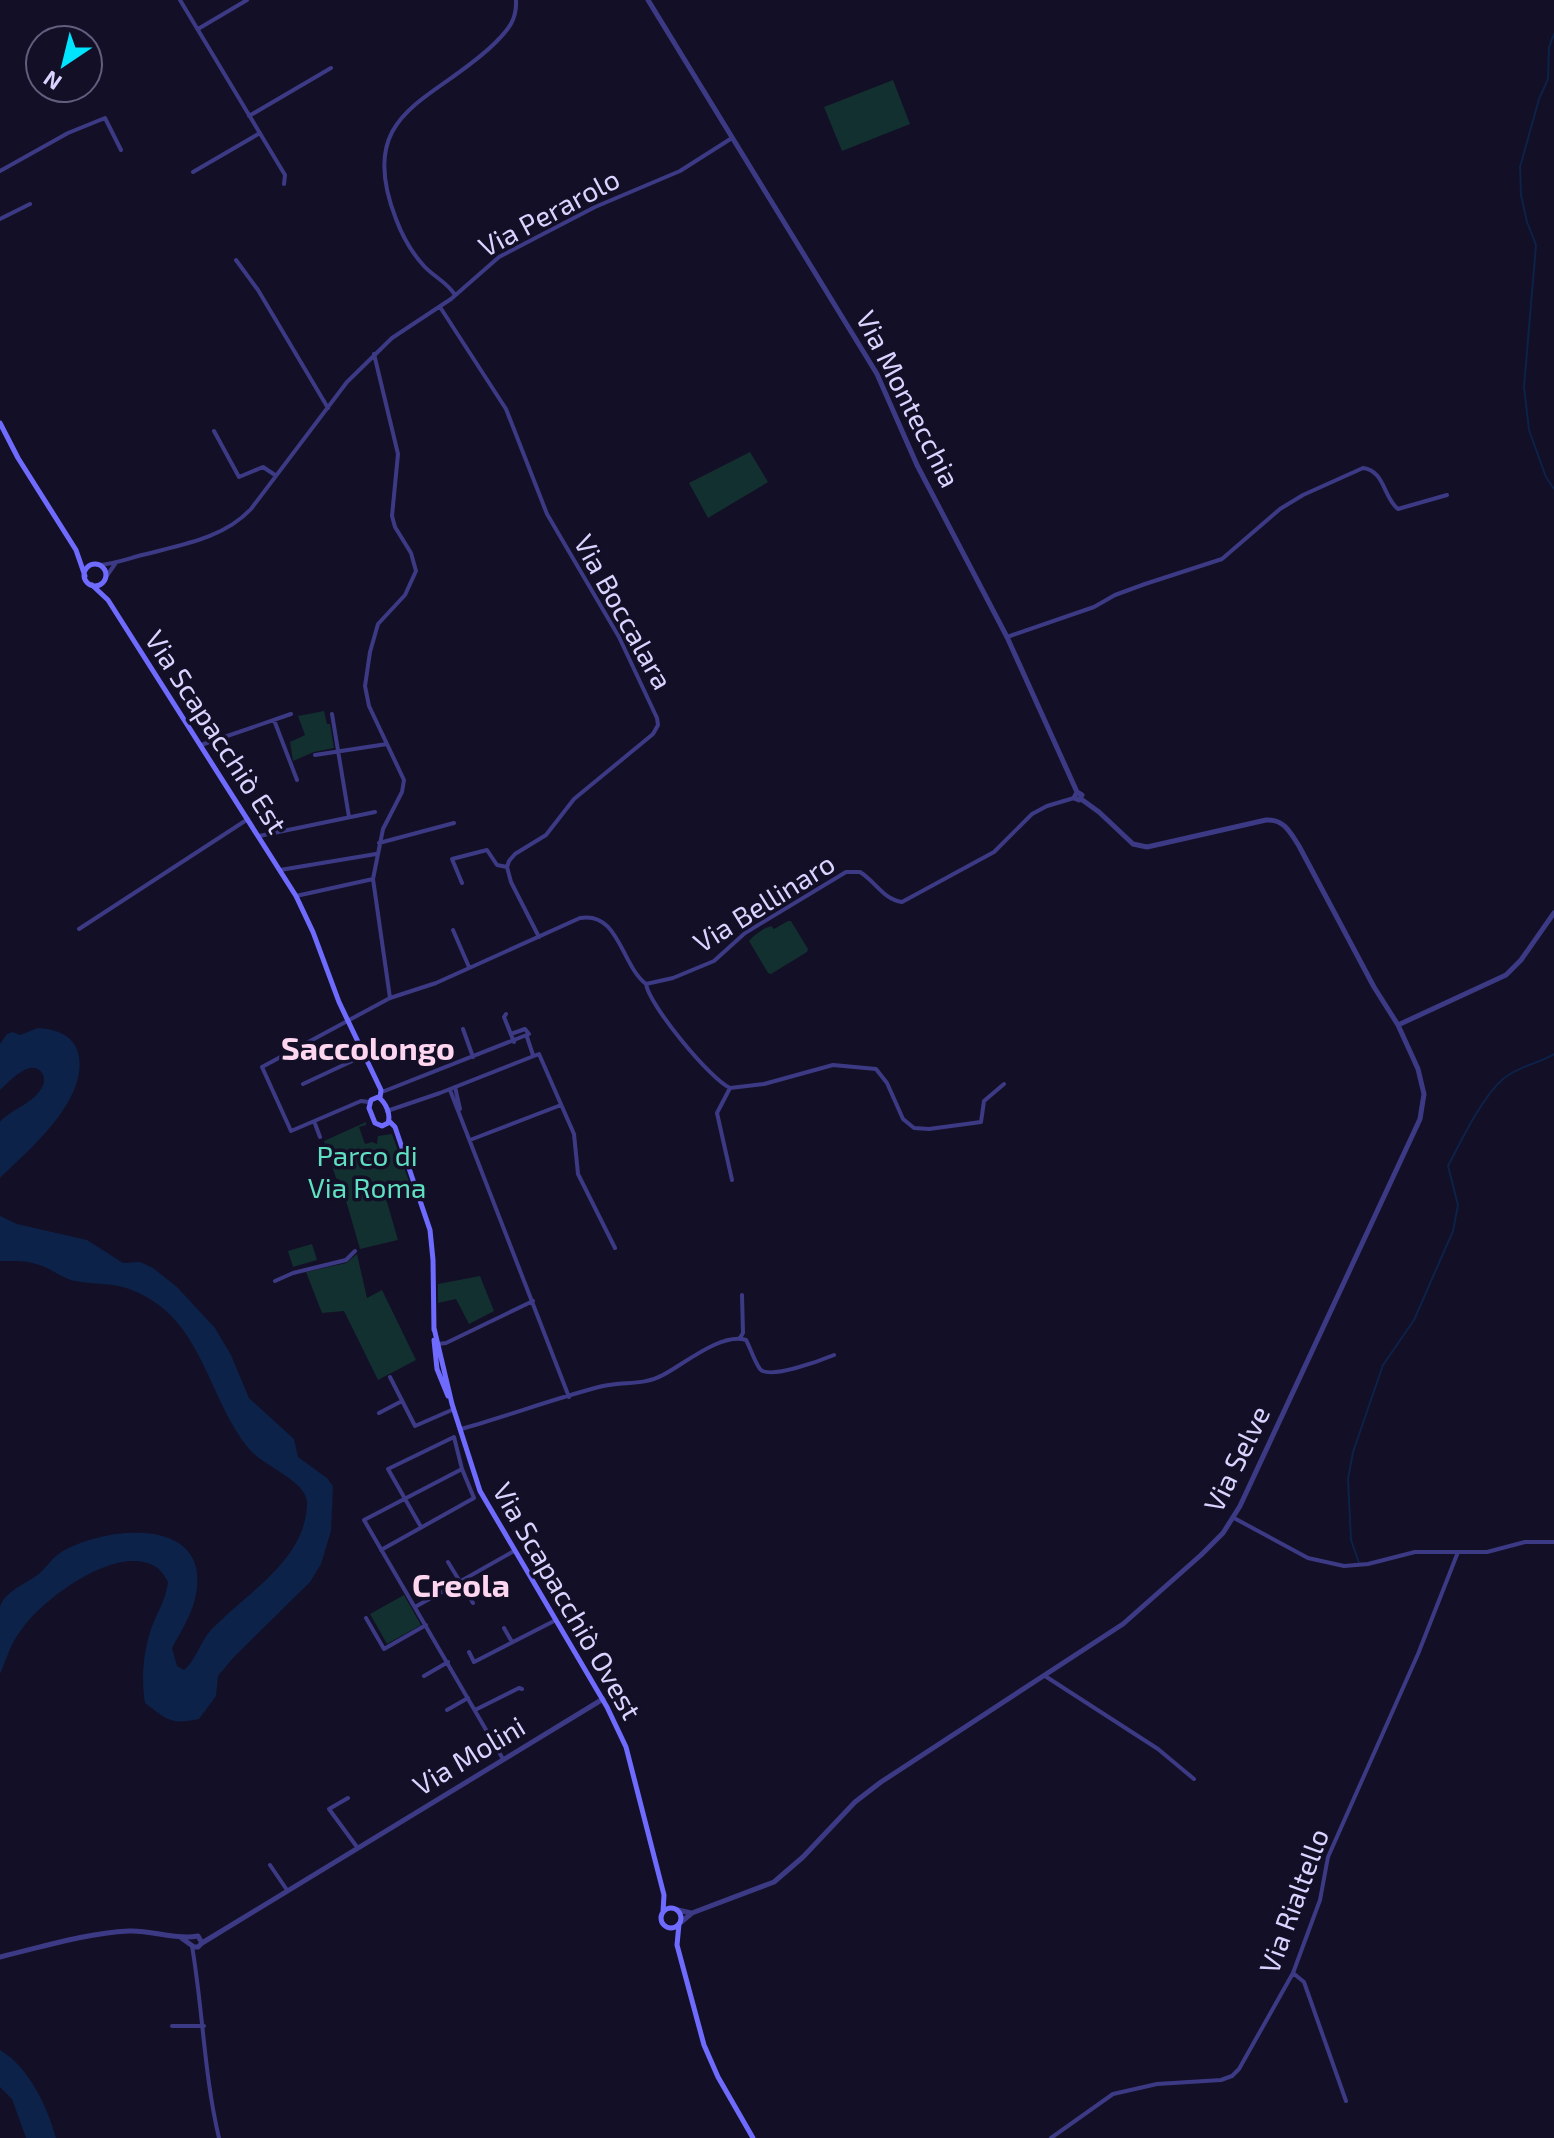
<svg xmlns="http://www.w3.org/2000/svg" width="1554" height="2138" font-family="'Exo 2',sans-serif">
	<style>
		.green { fill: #12302f }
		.water { fill: #0c2248 }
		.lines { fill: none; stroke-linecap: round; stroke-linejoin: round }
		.stream { stroke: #0c2248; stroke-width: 2 }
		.minor { stroke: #3d3a85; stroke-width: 4 }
		.tertiary { stroke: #3d3a85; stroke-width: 5 }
		.secondary { stroke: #6f6bff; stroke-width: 5 }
		.labels { text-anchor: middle; stroke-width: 7; stroke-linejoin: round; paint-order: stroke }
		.street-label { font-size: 28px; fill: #d9d4ff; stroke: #130f26 }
		.park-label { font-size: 28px; fill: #5fe0c0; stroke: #130f26 }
		.quarter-label { font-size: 32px; font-weight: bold; fill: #ffd6f0; stroke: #130f26 }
	</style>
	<rect width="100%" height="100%" fill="#130f26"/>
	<path class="green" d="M 893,80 L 910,124 L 842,151 L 824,107 Z
		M 750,452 L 768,482 L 708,518 L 689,483 Z
		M 324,711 L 327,724 L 330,724 L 334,748 L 314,752 L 293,761 L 290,742 L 305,735 L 298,716 Z
		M 788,921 L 791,921 L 808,949 L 807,952 L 771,974 L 768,973 L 749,941 C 755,934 762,929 771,926 L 774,929 Z
		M 366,1122 L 366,1125 L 359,1127 L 365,1144 L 372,1142 L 377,1144 L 378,1136 L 392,1134 L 411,1187 L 385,1195 L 398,1240 L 360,1249 L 340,1180 L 336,1178 L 324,1141 Z
		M 312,1244 L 317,1260 L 293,1267 L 288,1251 Z
		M 357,1254 L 367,1298 L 382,1290 L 416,1360 L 378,1380 L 344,1311 L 322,1313 L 306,1272 L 346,1263 Z
		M 480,1276 L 494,1311 L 469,1324 L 456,1299 L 438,1303 L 438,1284 Z
		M 404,1595 L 421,1625 L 387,1644 L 370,1614 Z"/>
	<path class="water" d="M 38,1028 C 57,1029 76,1036 79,1057 C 86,1102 29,1150 0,1178 L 0,1122 C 9,1110 36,1103 43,1085 C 45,1081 44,1077 42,1073 C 31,1057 9,1082 0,1090 L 0,1044 L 7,1034 L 13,1032 L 20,1035 Z
		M 0,1216 L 17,1224 L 87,1240 L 123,1263 L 140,1262 L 153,1268 L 177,1287 L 215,1328 L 231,1355 L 249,1398 L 294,1439 L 298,1457 L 327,1478 L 333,1486 L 331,1531 L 321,1564 L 310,1582 L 233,1658 L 218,1676 L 216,1696 L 199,1719 C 171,1725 167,1720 145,1703 C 141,1677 143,1655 151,1629 C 157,1613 166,1599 168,1582 C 165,1577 161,1570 156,1567 C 118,1543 44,1598 22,1629 C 11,1642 7,1658 0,1674 C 0,1658 0,1621 0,1607 C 4,1592 25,1584 36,1576 C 46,1569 52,1557 63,1551 C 109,1525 215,1516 195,1599 C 191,1616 180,1633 172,1648 L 177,1666 L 184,1670 C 196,1660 200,1642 211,1630 C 246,1593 307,1560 307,1502 C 306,1481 264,1466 250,1450 C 204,1395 204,1312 123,1287 C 107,1283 91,1284 75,1281 C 60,1278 50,1267 36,1264 C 25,1260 12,1261 0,1261 Z
		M 0,2050 C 29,2067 47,2106 56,2138 L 26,2138 L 12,2099 L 0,2087 Z"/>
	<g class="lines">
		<path class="stream" d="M 1554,34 L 1549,47 L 1548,79 L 1539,99 L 1520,167 L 1521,195 L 1527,222 L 1536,245 L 1524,387 L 1529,430 L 1546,477 L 1554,489
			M 1359,1563 L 1351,1540 L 1348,1479 L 1353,1452 L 1383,1365 L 1414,1320 L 1453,1231 L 1458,1205 L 1448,1166 C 1461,1141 1482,1097 1503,1079 C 1518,1066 1538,1064 1554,1054"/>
		<path class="minor" d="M 180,0 L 285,175 L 284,184
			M 198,29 L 247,0
			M 249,116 L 331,68
			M 0,171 L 68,133 L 105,118 L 121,150
			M 193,172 L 260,133
			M 0,219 L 30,204
			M 236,260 L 258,290 L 328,408
			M 455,295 C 447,282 434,277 424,266 C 412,253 402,235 396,219 C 353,109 436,102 496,42 C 509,29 517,19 516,0
			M 440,307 L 506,409 L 547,514 L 619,637 L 657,718 L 658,725 L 653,734 L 574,799 L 546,835 L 515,854 L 509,861 L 507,867 L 511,882 L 539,937
			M 374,354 L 398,454 L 392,516 L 395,527 L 411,553 L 416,571 L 405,595 L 378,624 L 370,652 L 365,686 L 369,706 L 404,780 L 402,792 L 383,829 L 373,879 L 390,998
			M 214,431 L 239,477 L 263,467 L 275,475
			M 98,565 C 114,564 127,559 142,555 C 180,545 223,539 251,509 L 347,382 L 392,338 L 451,299 L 499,257 L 595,207 L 680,171 L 732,138
			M 106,577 L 115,564
			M 1007,637 L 1094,607 L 1115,595 L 1145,584 L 1222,559 L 1280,509 L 1303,495 L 1363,468 C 1385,471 1383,497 1398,509 L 1447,495
			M 332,714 L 349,817
			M 274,720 L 297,780
			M 201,745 L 291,714
			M 315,755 L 387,744
			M 259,836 L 375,812
			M 379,843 L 454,823
			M 280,870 L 376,854
			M 462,883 L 452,859 L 487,850 L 497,865 L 507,867
			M 296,896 L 373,879
			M 79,929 L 248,819
			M 453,930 L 469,967
			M 646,984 C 649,1005 710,1079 730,1088 L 764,1084 L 833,1065 L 876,1069 L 887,1083 L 903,1119 L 914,1128 L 929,1129 L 981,1122 L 984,1101 L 1004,1084
			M 506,1014 L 504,1017 L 514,1042
			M 463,1029 L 473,1057
			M 527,1037 L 533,1055
			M 303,1084 L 365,1055
			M 455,1087 L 460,1109
			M 730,1088 L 717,1113 L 732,1180
			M 450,1090 L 569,1397
			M 382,1092 L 529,1034 L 525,1029 L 511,1034
			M 369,1102 L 361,1101 L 291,1131 L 262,1067 L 390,998 L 436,983 L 580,918 C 619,911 621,965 646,984 L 673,978 L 714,961 L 745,933 L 846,872 L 860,872 C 876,882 883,899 902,902 L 994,852 L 1032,814 L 1047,806 L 1074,798
			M 387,1111 L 440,1093 L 539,1054 L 574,1134 L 578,1174 L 615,1248
			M 314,1121 L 320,1137
			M 470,1140 L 561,1105
			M 275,1281 L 293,1273 L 346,1260 L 355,1251
			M 740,1338 L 743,1333 L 742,1295
			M 438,1344 L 446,1343 L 533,1301
			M 390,1377 L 415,1426 L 454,1409
			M 379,1413 L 402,1401
			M 461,1429 C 508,1416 555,1398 603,1386 C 623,1381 643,1386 663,1375 C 684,1364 722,1332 746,1340 C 751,1349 754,1361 760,1369 C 769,1380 822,1360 834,1355
			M 462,1469 L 364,1520 L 503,1759
			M 1234,1518 L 1308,1558 L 1344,1566 L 1368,1564 L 1415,1552 L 1487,1552 L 1525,1542 L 1554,1542
			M 381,1550 L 474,1498 L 462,1469 L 454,1437 L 388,1469 L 421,1527
			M 448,1562 L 473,1603
			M 415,1607 L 514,1551
			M 366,1618 L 384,1649 L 426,1625
			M 504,1628 L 512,1642
			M 469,1652 L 474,1662 L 556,1620
			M 424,1676 L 448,1662
			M 1045,1676 L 1158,1749 L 1194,1779
			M 447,1710 L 468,1698
			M 475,1710 L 519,1688 L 522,1689
			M 348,1798 L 329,1809 L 357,1847
			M 270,1865 L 287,1890
			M 192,1946 C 203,2010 204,2075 219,2138
			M 1293,1973 L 1304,1982 L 1346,2101
			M 172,2026 L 204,2026
			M 1051,2138 L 1113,2094 L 1157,2084 L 1221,2080 L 1232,2076 L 1239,2069 L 1293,1973 L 1320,1900 L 1328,1857 L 1418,1654 L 1458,1552"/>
		<path class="tertiary" d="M 648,0 L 877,374 L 917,465 L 1007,637 L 1077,792 L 1082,795 L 1079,800 L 1074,798 L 1077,792
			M 1398,1025 L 1506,975 L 1521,960 L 1554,913
			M 678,1910 L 691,1913
			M 680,1923 L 692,1913 L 774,1882 L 803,1857 L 855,1802 L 881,1782 L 1123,1624 L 1201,1555 L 1223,1533 L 1240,1506 L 1420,1119 L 1424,1094 L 1418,1069 L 1398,1025 L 1374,987 L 1299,846 C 1290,832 1284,819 1266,820 L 1156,845 L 1147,847 L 1133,844 L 1099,812 L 1081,799
			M 202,1943 L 603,1699
			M 0,1957 C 42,1947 86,1933 129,1931 C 152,1930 175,1940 198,1936 L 202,1943 L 198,1947 L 194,1947 L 180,1937"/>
		<path class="secondary" d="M 0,423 L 18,458 L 76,550 L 85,576
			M84 575a11 11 0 1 1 22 0a11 11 0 1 1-22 0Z
			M 92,585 L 108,600 L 296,896 L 313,932 L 339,1002 L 381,1090 L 380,1098
			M 378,1097 C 386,1102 391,1115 388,1123 L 382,1126 L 375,1123 L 369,1108 L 371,1100 Z
			M 389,1121 L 395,1127 L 430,1230 L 433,1260 L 434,1330
			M 434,1328 L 452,1404 L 480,1491 L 607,1707 L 626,1747 L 664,1895 L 663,1912
			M 434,1340 L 437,1369 L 448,1396
			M661 1918a10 10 0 1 1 20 0a10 10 0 1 1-20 0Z
			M 679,1924 L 677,1945 L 704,2045 L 718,2077 L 753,2138"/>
	</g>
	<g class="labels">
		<g class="street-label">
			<text transform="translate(549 213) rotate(-28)" y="10">Via Perarolo</text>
			<text transform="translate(908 399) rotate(63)" y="10">Via Montecchia</text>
			<text transform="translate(623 612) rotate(61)" y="10">Via Boccalara</text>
			<text transform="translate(216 732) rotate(57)" y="10">Via Scapacchiò Est</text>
			<text transform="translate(764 903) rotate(-32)" y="10">Via Bellinaro</text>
			<text transform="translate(1237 1459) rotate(-64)" y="10">Via Selve</text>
			<text transform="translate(567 1601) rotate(60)" y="10">Via Scapacchiò Ovest</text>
			<text transform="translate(469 1756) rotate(-31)" y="10">Via Molini</text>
			<text transform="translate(1294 1901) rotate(-70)" y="10">Via Rialtello</text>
		</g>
		<g class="park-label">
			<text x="367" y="1166">Parco di<tspan x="367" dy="32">Via Roma</tspan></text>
		</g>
		<g class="quarter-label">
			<text x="368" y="1060">Saccolongo</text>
			<text x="461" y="1597">Creola</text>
		</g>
	</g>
	<g transform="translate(64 64) rotate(215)"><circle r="38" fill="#130f26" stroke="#625e7d" stroke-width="2"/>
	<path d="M0-6L14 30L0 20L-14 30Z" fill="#00e5ff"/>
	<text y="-12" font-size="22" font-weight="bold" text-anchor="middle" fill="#d9d4ff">N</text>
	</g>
</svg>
